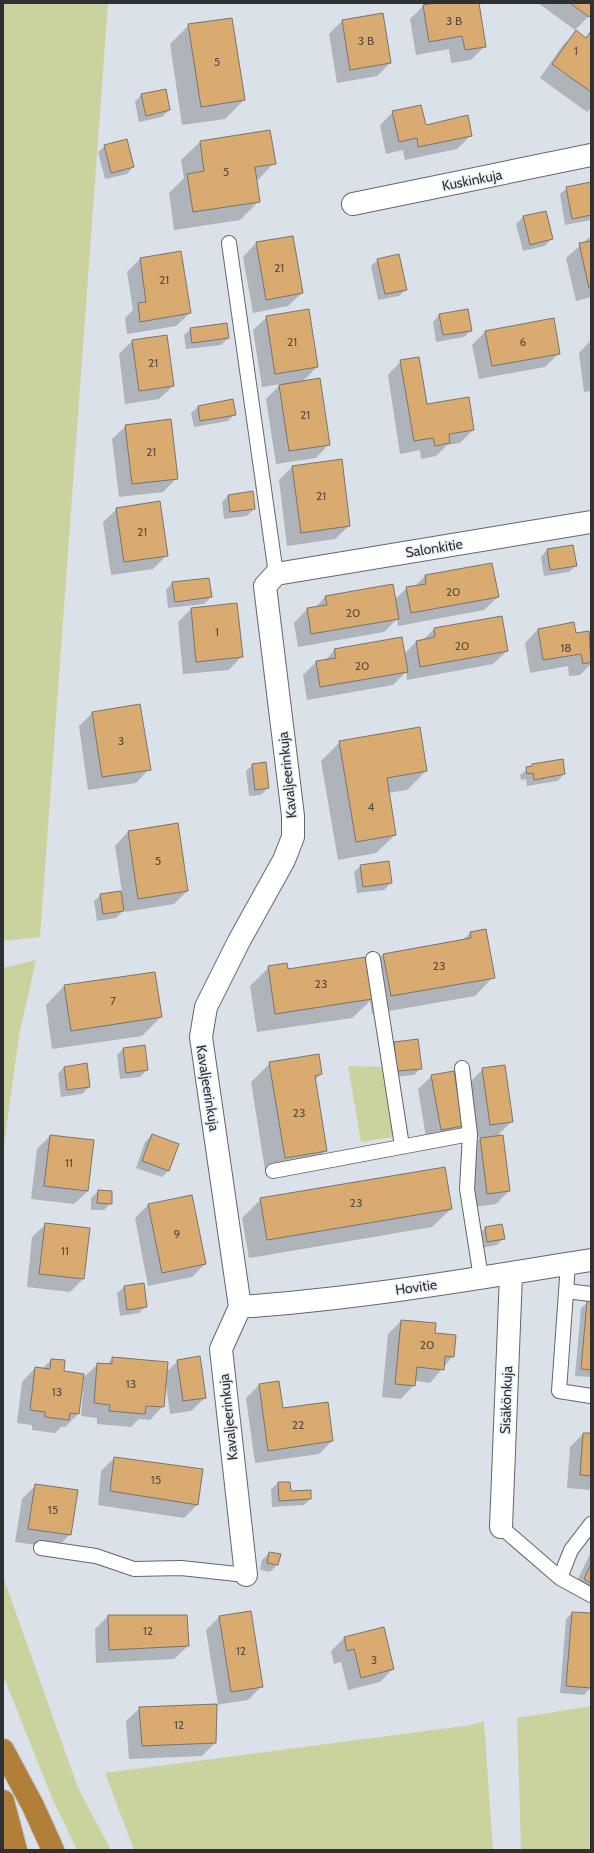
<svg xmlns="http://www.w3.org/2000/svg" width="594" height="1853" font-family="Cabin,sans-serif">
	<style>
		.green { fill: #cad39e }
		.shadow { fill: #0003 }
		.building { fill: #d9ab71; stroke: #7a746d }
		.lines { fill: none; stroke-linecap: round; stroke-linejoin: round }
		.lane-casing { stroke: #61676e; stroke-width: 16 }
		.street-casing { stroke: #61676e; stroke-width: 24 }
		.highway-casing { stroke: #bcbdbe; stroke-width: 24 }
		.lane { stroke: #fff; stroke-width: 14 }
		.street { stroke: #fff; stroke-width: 22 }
		.highway { stroke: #b27f39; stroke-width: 22 }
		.labels { text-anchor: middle; stroke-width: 3; stroke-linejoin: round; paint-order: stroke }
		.number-label { font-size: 12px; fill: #594f42 }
		.street-label { font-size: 14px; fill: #2e3033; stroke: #e8eff6 }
	</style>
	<rect width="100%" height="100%" fill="#dbe1e9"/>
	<path class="green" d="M 3,3 L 108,3 L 40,937 L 3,941 Z
		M 36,960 L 19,1036 L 3,1152 L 3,968 Z
		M 348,1066 L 384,1067 L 394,1137 L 361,1142 Z
		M 3,1576 L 78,1788 L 111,1850 L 77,1850 L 52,1798 L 3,1675 Z
		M 591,1706 L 591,1850 L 521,1850 L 517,1718 Z
		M 484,1721 L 493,1850 L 134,1850 L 105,1773 L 471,1725 Z"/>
	<path class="shadow" d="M 442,3 L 478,3 L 485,46 L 471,60 L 451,63 L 449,49 L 416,55 L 410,19 L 423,6 Z
		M 538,3 L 591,3 L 591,14 L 575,30 Z
		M 342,21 L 390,63 L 377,76 L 337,83 L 329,34 Z
		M 189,25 L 244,100 L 225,119 L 182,125 L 170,44 Z
		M 576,32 L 585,38 L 591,32 L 591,108 L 587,112 L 540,78 L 563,45 Z
		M 141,95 L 169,110 L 162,117 L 139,122 L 135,102 Z
		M 393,112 L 425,126 L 471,135 L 457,149 L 405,160 L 403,150 L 386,154 L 380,125 Z
		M 200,142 L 274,163 L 256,182 L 259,201 L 240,220 L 174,230 L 169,193 L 184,178 L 181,160 Z
		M 105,146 L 133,167 L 127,174 L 105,179 L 98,152 Z
		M 591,183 L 591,220 L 565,225 L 560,194 L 567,188 Z
		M 545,212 L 551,239 L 545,246 L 523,251 L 516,224 L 523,217 Z
		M 591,236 L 591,297 L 576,301 L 566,258 Z
		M 256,243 L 302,293 L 288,306 L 253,313 L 243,257 Z
		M 180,253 L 190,313 L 176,326 L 127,334 L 125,318 L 133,310 L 127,272 L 140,259 Z
		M 378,260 L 406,289 L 399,296 L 378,300 L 371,266 Z
		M 439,315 L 471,330 L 464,337 L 436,342 L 433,322 Z
		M 267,317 L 317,367 L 302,382 L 329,444 L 316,458 L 276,464 L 266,399 L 281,384 L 262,387 L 253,330 Z
		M 191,329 L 228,338 L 221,345 L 186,349 L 184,335 Z
		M 486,331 L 559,353 L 545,367 L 479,379 L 472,345 Z
		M 166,336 L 173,386 L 159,399 L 125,404 L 119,354 L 132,341 Z
		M 591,340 L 591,391 L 584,392 L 579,353 Z
		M 401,361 L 426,405 L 473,430 L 460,443 L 447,445 L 436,456 L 421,459 L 420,450 L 400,454 L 388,375 Z
		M 198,407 L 235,414 L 228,421 L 194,427 L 191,413 Z
		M 126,426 L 177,478 L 163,492 L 119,497 L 112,439 Z
		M 292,467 L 349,526 L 335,539 L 287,546 L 279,480 Z
		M 229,495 L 254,509 L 247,516 L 224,519 L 222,502 Z
		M 117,509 L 167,555 L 153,569 L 111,575 L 103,522 Z
		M 547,550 L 576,565 L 569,572 L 544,576 L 541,557 Z
		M 425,576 L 498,597 L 484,610 L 398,626 L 397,619 L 384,632 L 298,647 L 294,623 L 307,609 L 315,608 L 325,597 L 394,600 L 407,588 L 414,587 Z
		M 172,583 L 211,597 L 204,604 L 168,608 L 166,590 Z
		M 237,604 L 242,656 L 229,670 L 183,674 L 178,622 L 191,609 Z
		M 434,629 L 507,651 L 493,664 L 407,680 L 406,672 L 393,685 L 307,700 L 303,675 L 316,662 L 324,661 L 335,650 L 404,654 L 416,642 L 423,640 Z
		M 538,629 L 575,634 L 588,632 L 591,664 L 580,675 L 569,676 L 568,666 L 530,673 L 525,643 Z
		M 139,705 L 149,769 L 136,783 L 88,790 L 79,726 L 92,713 Z
		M 340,742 L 426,771 L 407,790 L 388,793 L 395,835 L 376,853 L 338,860 L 321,761 Z
		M 253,765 L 268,788 L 261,795 L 249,796 L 246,771 Z
		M 532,765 L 564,774 L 558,781 L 527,786 L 526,779 L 521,780 L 520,775 Z
		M 177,824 L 187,891 L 174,904 L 125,912 L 125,909 L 116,918 L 97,921 L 94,901 L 101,895 L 122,892 L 115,846 L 128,832 Z
		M 361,866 L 391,883 L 384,890 L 357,893 L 354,872 Z
		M 485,930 L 493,977 L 475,996 L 372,1014 L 370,1001 L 352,1018 L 257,1032 L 250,986 L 269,967 L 287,970 L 367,971 L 384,954 L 463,940 L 470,933 Z
		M 64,986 L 161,1017 L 142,1036 L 52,1049 L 46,1005 Z
		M 395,1042 L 421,1068 L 414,1075 L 391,1077 L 388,1049 Z
		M 123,1049 L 147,1070 L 140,1077 L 120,1079 L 117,1055 Z
		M 270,1063 L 321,1074 L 314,1081 L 326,1150 L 307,1169 L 266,1176 L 251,1082 Z
		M 64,1067 L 89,1087 L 82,1094 L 61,1097 L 58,1074 Z
		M 483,1069 L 512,1121 L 497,1136 L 509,1191 L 496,1204 L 474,1207 L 467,1152 L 481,1137 L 477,1138 L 469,1083 Z
		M 432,1076 L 462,1126 L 449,1139 L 427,1143 L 418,1089 Z
		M 152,1135 L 169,1170 L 162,1177 L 136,1168 L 145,1142 Z
		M 50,1136 L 88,1191 L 74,1204 L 31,1199 L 37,1149 Z
		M 98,1191 L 111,1203 L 104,1210 L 91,1210 L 91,1198 Z
		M 261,1199 L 451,1209 L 432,1227 L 249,1258 L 242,1218 Z
		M 148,1205 L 205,1264 L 192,1277 L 148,1286 L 135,1218 Z
		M 46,1224 L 83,1279 L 70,1292 L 27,1287 L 32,1237 Z
		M 502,1225 L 504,1238 L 497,1245 L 481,1248 L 478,1235 L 485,1228 Z
		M 124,1287 L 146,1306 L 139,1313 L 120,1316 L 117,1293 Z
		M 588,1302 L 591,1302 L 591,1377 L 575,1376 L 581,1308 Z
		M 401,1321 L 434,1334 L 453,1356 L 430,1383 L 415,1381 L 414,1385 L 401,1399 L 382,1397 L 388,1334 Z
		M 113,1358 L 166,1372 L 178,1361 L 205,1398 L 191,1411 L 170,1414 L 166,1384 L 163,1406 L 150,1420 L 139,1419 L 131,1427 L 97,1424 L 97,1418 L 81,1416 L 84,1377 L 98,1364 L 106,1365 Z
		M 51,1360 L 63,1372 L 78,1414 L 65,1427 L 61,1427 L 55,1433 L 32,1430 L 32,1425 L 17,1423 L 22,1382 L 35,1368 L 42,1369 Z
		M 279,1382 L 282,1409 L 332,1441 L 319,1454 L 255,1463 L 246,1398 L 259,1385 Z
		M 583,1434 L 591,1434 L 591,1490 L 567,1488 L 570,1447 Z
		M 114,1458 L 201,1470 L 197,1505 L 184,1518 L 98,1505 L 101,1471 Z
		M 278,1483 L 290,1492 L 310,1499 L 304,1505 L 272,1507 L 271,1489 Z
		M 35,1486 L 70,1534 L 57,1548 L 15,1542 L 22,1499 Z
		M 591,1552 L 591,1602 L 571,1593 Z
		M 269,1553 L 277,1565 L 270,1572 L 260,1570 L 262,1560 Z
		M 572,1613 L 591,1614 L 591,1693 L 589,1689 L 584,1695 L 560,1693 L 566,1619 Z
		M 108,1616 L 188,1646 L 174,1659 L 96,1663 L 95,1629 Z
		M 219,1617 L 262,1686 L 248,1700 L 216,1705 L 215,1743 L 202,1756 L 129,1759 L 126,1721 L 140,1708 L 218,1704 L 206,1630 Z
		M 344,1638 L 393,1669 L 380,1682 L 348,1690 L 341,1662 L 334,1664 L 331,1651 Z"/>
	<path class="building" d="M 435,3 L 479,3 L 486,47 L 465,50 L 462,36 L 429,42 L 423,5 Z
		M 570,3 L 591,3 L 591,15 L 589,17 Z
		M 383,13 L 391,63 L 350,70 L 342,20 Z
		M 232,18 L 245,100 L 201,107 L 188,24 Z
		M 576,30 L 586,38 L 591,31 L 591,92 L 552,64 Z
		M 166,89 L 170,110 L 146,116 L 141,94 Z
		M 421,105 L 426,125 L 468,115 L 472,136 L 418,147 L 417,138 L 399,142 L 392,111 Z
		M 270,130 L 276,164 L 255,167 L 260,202 L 193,212 L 187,174 L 204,171 L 200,141 Z
		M 127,139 L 134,167 L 111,173 L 104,145 Z
		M 591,182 L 591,215 L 572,219 L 566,187 Z
		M 546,211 L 553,239 L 530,245 L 523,216 Z
		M 293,236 L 303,293 L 266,300 L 256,242 Z
		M 591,241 L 591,288 L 589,288 L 579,243 Z
		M 181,251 L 191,313 L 140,322 L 138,303 L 146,302 L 140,258 Z
		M 399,254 L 407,290 L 385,294 L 377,259 Z
		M 309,309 L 318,367 L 275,374 L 266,316 Z
		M 468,309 L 472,331 L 443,335 L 439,314 Z
		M 554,318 L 560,354 L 492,366 L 485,331 Z
		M 227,323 L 229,338 L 192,343 L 190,328 Z
		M 167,335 L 174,386 L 139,391 L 132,340 Z
		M 419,357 L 427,404 L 469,397 L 474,430 L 449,434 L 450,443 L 435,446 L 433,438 L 414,441 L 400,360 Z
		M 320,378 L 330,445 L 289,451 L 279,385 Z
		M 233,399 L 236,415 L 200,421 L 198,406 Z
		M 171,419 L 178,479 L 132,484 L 125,425 Z
		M 342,459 L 350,526 L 301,533 L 292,466 Z
		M 253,491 L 255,509 L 230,512 L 228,495 Z
		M 160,501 L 168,556 L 124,562 L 116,508 Z
		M 573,545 L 577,566 L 550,570 L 547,549 Z
		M 492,563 L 499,597 L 411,613 L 406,587 L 426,584 L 425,575 Z
		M 209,578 L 212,597 L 175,602 L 172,582 Z
		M 393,584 L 399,619 L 311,634 L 307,608 L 327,605 L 325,596 Z
		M 237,603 L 243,657 L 196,662 L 191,608 Z
		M 502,616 L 508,651 L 420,667 L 416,641 L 435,637 L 434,628 Z
		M 574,622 L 576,633 L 589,631 L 591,662 L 583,664 L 581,654 L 543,660 L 538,629 Z
		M 402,637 L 408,672 L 320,687 L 316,661 L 336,658 L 334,649 Z
		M 140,704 L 151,770 L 102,777 L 92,712 Z
		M 420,727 L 427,771 L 387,778 L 396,835 L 356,842 L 339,741 Z
		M 563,759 L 565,774 L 534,780 L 533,773 L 527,774 L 526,767 L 532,766 L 532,764 Z
		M 266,762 L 269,788 L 255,790 L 252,764 Z
		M 178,823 L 188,891 L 138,899 L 128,831 Z
		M 389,861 L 392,883 L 363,887 L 360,865 Z
		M 121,891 L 124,911 L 103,914 L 100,894 Z
		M 486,929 L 495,978 L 391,996 L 383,954 L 471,938 L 470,932 Z
		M 366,957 L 372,999 L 275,1014 L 268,966 L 287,963 L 288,969 Z
		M 155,972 L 162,1017 L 71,1031 L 64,985 Z
		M 418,1039 L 422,1069 L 397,1071 L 394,1042 Z
		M 145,1045 L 148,1070 L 126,1073 L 123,1048 Z
		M 319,1054 L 322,1074 L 315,1076 L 327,1151 L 285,1158 L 269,1062 Z
		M 87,1063 L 90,1087 L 67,1090 L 64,1067 Z
		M 505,1065 L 513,1122 L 490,1125 L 482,1068 Z
		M 454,1071 L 463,1126 L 441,1130 L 431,1075 Z
		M 152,1134 L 179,1144 L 169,1171 L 142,1161 Z
		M 50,1135 L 94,1140 L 88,1191 L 44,1186 Z
		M 503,1135 L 510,1191 L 487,1194 L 480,1138 Z
		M 445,1167 L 452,1209 L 267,1240 L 260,1198 Z
		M 98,1190 L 112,1191 L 112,1204 L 97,1203 Z
		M 192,1195 L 206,1264 L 162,1273 L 148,1204 Z
		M 45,1223 L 90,1228 L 84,1279 L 39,1274 Z
		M 502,1224 L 505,1239 L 487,1242 L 485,1227 Z
		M 144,1283 L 147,1307 L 127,1310 L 124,1286 Z
		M 587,1301 L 591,1301 L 591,1370 L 581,1369 Z
		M 401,1320 L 436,1323 L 435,1333 L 456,1335 L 454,1357 L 445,1356 L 444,1370 L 417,1367 L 415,1386 L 395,1384 Z
		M 200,1356 L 206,1398 L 183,1401 L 177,1360 Z
		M 112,1357 L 168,1362 L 164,1407 L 146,1406 L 145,1414 L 109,1411 L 110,1405 L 94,1403 L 97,1363 L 112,1364 Z
		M 51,1359 L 65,1360 L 64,1371 L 84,1374 L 79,1414 L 70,1413 L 69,1420 L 45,1417 L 45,1412 L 30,1410 L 35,1367 L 50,1369 Z
		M 279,1381 L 283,1408 L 328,1402 L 333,1441 L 268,1451 L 259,1384 Z
		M 583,1433 L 591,1433 L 591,1476 L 580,1475 Z
		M 114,1457 L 203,1469 L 198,1505 L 110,1491 Z
		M 278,1482 L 290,1482 L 291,1491 L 311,1490 L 311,1499 L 279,1501 Z
		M 35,1484 L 78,1490 L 71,1535 L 28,1529 Z
		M 269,1552 L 281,1554 L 278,1565 L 267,1563 Z
		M 591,1564 L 591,1583 L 584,1579 Z
		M 251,1611 L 263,1687 L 231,1692 L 219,1616 Z
		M 572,1612 L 591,1613 L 591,1688 L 566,1686 Z
		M 108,1615 L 187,1615 L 189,1646 L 109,1650 Z
		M 384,1627 L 394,1669 L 361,1678 L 354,1649 L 347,1651 L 344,1637 Z
		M 217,1704 L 216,1743 L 142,1746 L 139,1707 Z"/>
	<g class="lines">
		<g class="lane-casing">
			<path id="lane" d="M 229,243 L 276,574
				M 373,959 L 402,1146
				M 462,1068 L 470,1134 L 467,1189 L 481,1278
				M 273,1171 L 470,1134
				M 568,1264 L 559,1391 L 591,1396
				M 566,1291 L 591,1294
				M 501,1527 L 560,1578 L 591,1595
				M 41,1548 L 96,1556 L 134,1569 L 181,1568 L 246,1575
				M 560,1578 L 571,1550 L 591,1524"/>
		</g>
		<g class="street-casing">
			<path id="street" d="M 353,204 L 591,155
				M 240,1307 C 358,1299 475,1279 591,1260
				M 501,1527 L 511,1274
				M 246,1575 L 221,1349 L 240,1307 L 201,1037 L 206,1007 L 239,941 L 284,860 L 293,837 L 293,816 L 265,586 L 276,574 L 591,522"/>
		</g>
		<g class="highway-casing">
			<path id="highway" d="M 3,1750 L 33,1806 L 53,1850
				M 3,1801 L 16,1850"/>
		</g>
		<use href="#lane" class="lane"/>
		<use href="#street" class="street"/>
		<use href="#highway" class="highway"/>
	</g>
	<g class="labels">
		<g class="number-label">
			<text x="454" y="25">3 B</text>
			<text x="366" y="45">3 B</text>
			<text x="576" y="55">1</text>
			<text x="217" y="66">5</text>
			<text x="226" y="176">5</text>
			<text x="279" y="272">21</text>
			<text x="164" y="284">21</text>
			<text x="292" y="346">21</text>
			<text x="523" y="346">6</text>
			<text x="153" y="367">21</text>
			<text x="305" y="419">21</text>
			<text x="151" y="456">21</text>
			<text x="321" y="500">21</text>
			<text x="142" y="536">21</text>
			<text x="453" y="596">20</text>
			<text x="353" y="617">20</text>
			<text x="217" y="636">1</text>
			<text x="462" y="650">20</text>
			<text x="566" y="652">18</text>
			<text x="362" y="670">20</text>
			<text x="121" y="745">3</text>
			<text x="371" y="811">4</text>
			<text x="158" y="865">5</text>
			<text x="439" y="970">23</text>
			<text x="321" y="988">23</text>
			<text x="113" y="1005">7</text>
			<text x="299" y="1117">23</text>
			<text x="69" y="1167">11</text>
			<text x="356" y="1207">23</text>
			<text x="177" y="1238">9</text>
			<text x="65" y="1255">11</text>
			<text x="427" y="1349">20</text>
			<text x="131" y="1388">13</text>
			<text x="57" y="1396">13</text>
			<text x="298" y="1429">22</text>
			<text x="156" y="1484">15</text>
			<text x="53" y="1514">15</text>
			<text x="148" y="1635">12</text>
			<text x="241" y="1655">12</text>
			<text x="374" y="1664">3</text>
			<text x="179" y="1729">12</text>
		</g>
		<g class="street-label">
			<text transform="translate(472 180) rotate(-11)" y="5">Kuskinkuja</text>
			<text transform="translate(434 548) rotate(-9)" y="5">Salonkitie</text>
			<text transform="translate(287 775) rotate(-96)" y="5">Kavaljeerinkuja</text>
			<text transform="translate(208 1088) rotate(81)" y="5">Kavaljeerinkuja</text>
			<text transform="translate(416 1287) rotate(-8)" y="5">Hovitie</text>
			<text transform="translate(506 1400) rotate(-88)" y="5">Sisäkönkuja</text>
			<text transform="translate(228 1417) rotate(-96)" y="5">Kavaljeerinkuja</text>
		</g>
	</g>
	<rect width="594" height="1853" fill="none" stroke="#2e3033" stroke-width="8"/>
</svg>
